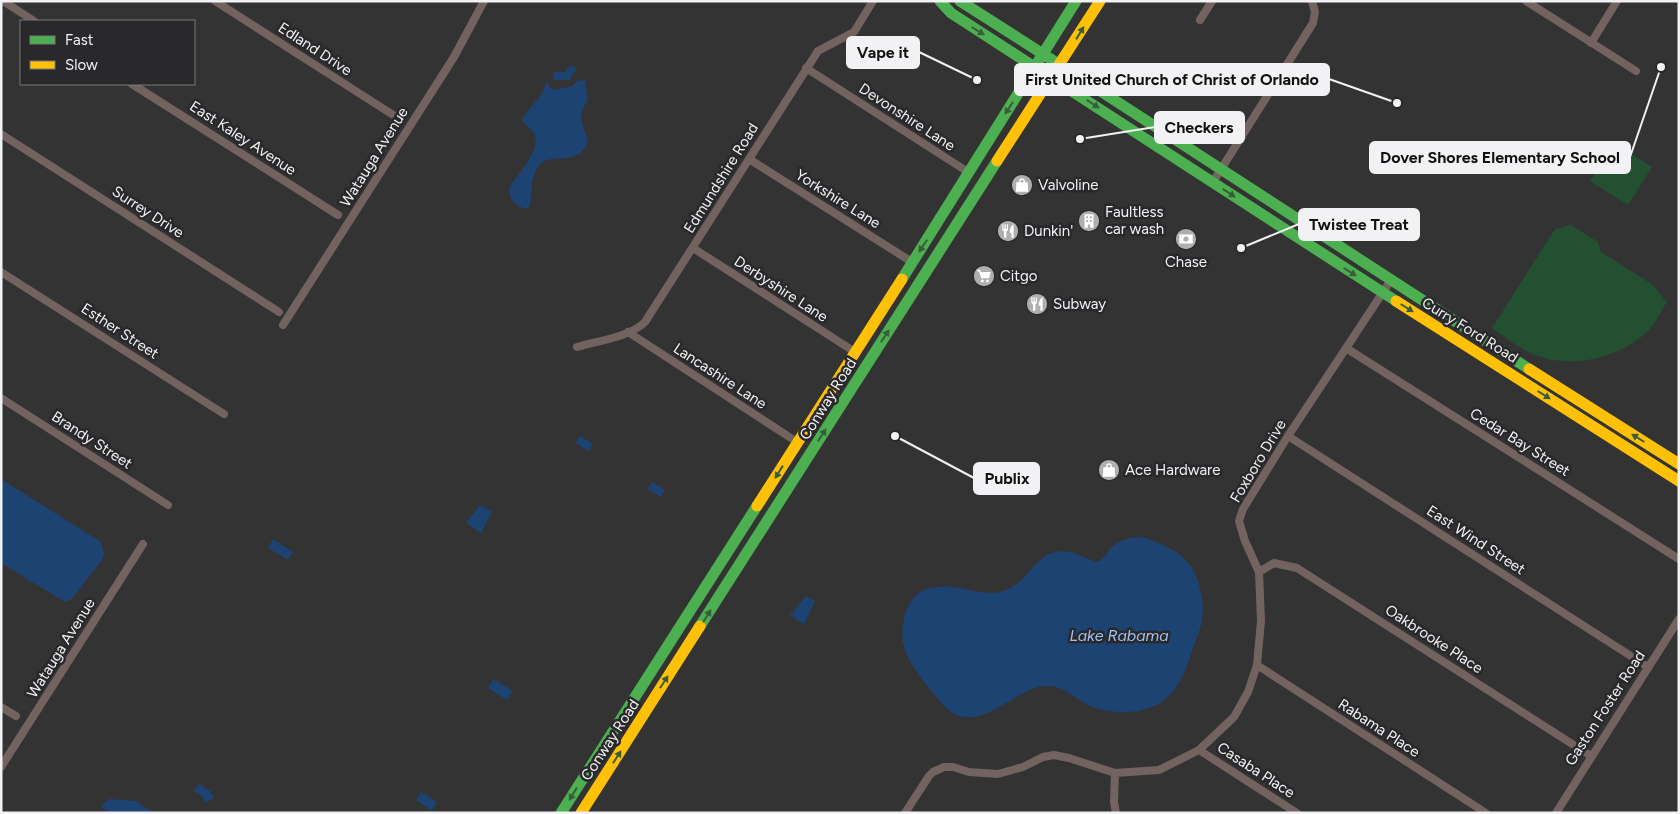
<svg xmlns="http://www.w3.org/2000/svg" width="1680" height="814" font-family="Figtree,sans-serif">
	<style>
		.green { fill: #225031 }
		.water { fill: #1d4372 }
		.lines { fill: none; stroke-linecap: round; stroke-linejoin: round }
		.street { stroke: #736360; stroke-width: 8 }
		.fast { stroke: #4caf50; stroke-width: 11 }
		.slow { stroke: #ffc107; stroke-width: 11 }
		.oneway { fill: #375e3a }
		.labels { text-anchor: middle; stroke-width: 5; stroke-linejoin: round; paint-order: stroke }
		.street-label { font-size: 15px; fill: #f2f1f3; stroke: #29282b }
		.poi-label { font-size: 15px; fill: #f2f1f3; stroke: #29282b; text-anchor: start }
		.water-label { font-size: 16px; font-style: italic; fill: #9fc3f2; stroke: #29282b }
		.leader { fill: none; stroke: #f2f1f3; stroke-width: 2 }
		.callout-dot { fill: #f2f1f3; stroke: #29282b; stroke-width: 2 }
		.callout { fill: #f2f1f3; stroke: #f2f1f3; stroke-width: 2 }
		.callout-label { font-size: 16px; text-anchor: middle; font-weight: bold; fill: #111 }
	</style>
	<rect width="100%" height="100%" fill="#333334"/>
	<path class="green" d="M 1614,143 L 1652,167 L 1628,205 L 1590,181 Z
		M 1571,225 L 1598,242 L 1601,252 L 1653,285 L 1667,302 C 1662,309 1658,318 1653,325 C 1629,355 1578,369 1541,357 C 1523,352 1507,338 1492,328 L 1555,229 Z"/>
	<path class="water" d="M 574,66 L 577,71 L 572,74 L 570,80 L 555,80 L 553,79 L 554,72 L 565,72 L 568,67 Z
		M 585,80 L 588,100 C 574,119 585,124 588,143 C 574,170 550,149 538,167 C 530,179 532,193 530,206 L 527,209 C 515,206 507,199 510,186 C 518,175 540,150 535,136 C 533,130 527,125 522,121 C 528,106 543,99 546,82 L 548,83 L 549,87 L 555,90 L 573,86 L 577,81 Z
		M 580,436 L 593,444 L 589,451 L 575,443 Z
		M 1,479 L 101,542 L 104,554 L 102,560 L 72,599 L 65,602 L 1,563 Z
		M 652,482 L 665,490 L 661,497 L 647,489 Z
		M 480,505 L 492,512 L 481,533 L 466,523 Z
		M 1142,537 C 1160,543 1183,551 1193,570 C 1200,583 1205,604 1202,619 C 1201,629 1196,639 1193,648 C 1184,677 1174,703 1142,710 C 1126,714 1108,712 1092,707 C 1076,700 1062,683 1043,686 C 1014,690 982,732 951,712 C 943,707 936,696 930,689 C 919,676 906,659 903,642 C 900,623 908,592 930,588 C 937,587 945,586 953,587 C 970,589 989,597 1006,590 C 1031,581 1037,546 1069,552 C 1080,554 1088,560 1098,562 C 1105,558 1107,552 1112,547 C 1121,539 1130,538 1142,537 Z
		M 273,539 L 293,552 L 288,560 L 268,548 Z
		M 806,596 L 815,601 L 805,623 L 803,624 L 790,615 Z
		M 493,679 L 513,691 L 507,700 L 488,688 Z
		M 199,784 L 210,791 L 214,798 L 205,803 L 203,797 L 194,791 Z
		M 421,792 L 437,802 L 432,811 L 416,800 Z
		M 109,799 L 136,801 L 153,813 L 110,813 L 101,807 Z"/>
	<g class="lines">
		<path class="street" d="M 3,1 L 34,21
			M 215,1 L 401,120
			M 1526,1 L 1636,71
			M 1200,20 L 1212,1
			M 1591,43 L 1617,1
			M 806,68 L 968,172
			M 132,84 L 338,215
			M 1,134 L 279,312
			M 749,159 L 912,262
			M 1213,182 L 1313,23 L 1315,12 L 1312,1
			M 693,248 L 855,352
			M 1,272 L 224,414
			M 283,325 L 454,57 L 484,1
			M 628,332 L 797,442
			M 577,347 C 597,341 630,337 645,322 L 818,51 L 854,32 L 873,1
			M 1346,348 L 1679,559
			M 1,398 L 168,505
			M 1288,436 L 1648,667
			M 1259,572 L 1274,563 L 1297,568 L 1591,756
			M 1257,665 L 1486,813
			M 1,707 L 16,716
			M 1199,750 L 1297,813
			M 1,767 L 143,544
			M 1115,773 L 1114,802 L 1116,813
			M 905,813 L 929,776 L 933,772 L 944,767 L 953,767 L 969,772 L 998,774 L 1023,767 L 1043,757 L 1054,755 L 1069,758 L 1115,773 L 1159,770 L 1199,750 L 1234,717 L 1248,692 L 1257,665 L 1261,621 L 1259,572 L 1245,541 L 1239,521 L 1243,509 L 1288,436 L 1391,280
			M 1556,813 L 1679,619"/>
		<path class="fast" d="M 940,1 L 951,13 L 1396,301
			M 960,1 C 1151,122 1339,247 1529,369
			M 902,279 L 1076,1
			M 700,626 L 997,161
			M 561,813 L 757,506"/>
		<path class="slow" d="M 997,161 L 1100,1
			M 1396,301 L 1679,481
			M 1529,369 L 1679,464
			M 757,506 L 902,279
			M 581,813 L 700,626"/>
	</g>
	<defs><path id="oneway-solid" d="M-6-.8H1V-3.2L6.5 0L1 3.2V.8H-6Z" transform="scale(1.25)"/></defs>
	<g class="oneway">
		<use href="#oneway-solid" transform="translate(978 31) rotate(32)"/>
		<use href="#oneway-solid" transform="translate(1080 33) rotate(-58)"/>
		<use href="#oneway-solid" transform="translate(1093 104) rotate(33)"/>
		<use href="#oneway-solid" transform="translate(1009 108) rotate(123)"/>
		<use href="#oneway-solid" transform="translate(1229 193) rotate(33)"/>
		<use href="#oneway-solid" transform="translate(923 246) rotate(123)"/>
		<use href="#oneway-solid" transform="translate(1350 272) rotate(32)"/>
		<use href="#oneway-solid" transform="translate(1407 308) rotate(32)"/>
		<use href="#oneway-solid" transform="translate(885 336) rotate(-57)"/>
		<use href="#oneway-solid" transform="translate(1544 395) rotate(32)"/>
		<use href="#oneway-solid" transform="translate(822 435) rotate(-57)"/>
		<use href="#oneway-solid" transform="translate(1638 438) rotate(-148)"/>
		<use href="#oneway-solid" transform="translate(779 472) rotate(122)"/>
		<use href="#oneway-solid" transform="translate(707 616) rotate(-58)"/>
		<use href="#oneway-solid" transform="translate(664 682) rotate(-57)"/>
		<use href="#oneway-solid" transform="translate(617 757) rotate(-57)"/>
		<use href="#oneway-solid" transform="translate(573 794) rotate(122)"/>
	</g>
	<defs>
		<g id="shop-disc" transform="scale(1.125)"><circle r="9.5" fill="#afaeb0" stroke="#29282b"/><path d="M-5-2.5h2.3a2.7 3.5 0 0 1 5.4 0H5L5.5 6h-11ZM-1.5-2.5h3a1.5 2.3 0 0 0-3 0Z" fill="#fff"/></g>
		<g id="building-disc" transform="scale(1.125)"><circle r="9.5" fill="#afaeb0" stroke="#29282b"/><path d="M-4-6H4V6H1V3H-1V6H-4ZM-2.5-4.3h1.7v1.8h-1.7ZM.8-4.3h1.7v1.8H.8ZM-2.5-1h1.7V.8h-1.7ZM.8-1h1.7V.8H.8Z" fill="#fff"/></g>
		<g id="restaurant-disc" transform="scale(1.125)"><circle r="9.5" fill="#afaeb0" stroke="#29282b"/><path d="M-5-6h1v4h1v-4h1v4h1v-4h1v5L-1.5 .5V6h-2V.5L-5-1ZM5-6V6H3V1.5H1.5Q1.5-4 5-6Z" fill="#fff"/></g>
		<g id="bank-disc" transform="scale(1.125)"><circle r="9.5" fill="#afaeb0" stroke="#29282b"/><path d="M-6-4H6V4H-6ZM0-2.3a2.3 2.3 0 1 0 0 4.6a2.3 2.3 0 1 0 0-4.6Z" fill="#fff"/></g>
		<g id="supermarket-disc" transform="scale(1.125)"><circle r="9.5" fill="#afaeb0" stroke="#29282b"/><path d="M-6-5.5h2.5l.6 2H6L4.5 2H-2.5L-4.4-4H-6ZM-1.5 3.2a1.3 1.3 0 1 0 .1 0ZM3 3.2a1.3 1.3 0 1 0 .1 0Z" fill="#fff"/></g>
	</defs>
	<g fill-rule="evenodd">
		<use href="#shop-disc" x="1022" y="185"/>
		<use href="#building-disc" x="1089" y="221"/>
		<use href="#restaurant-disc" x="1008" y="231"/>
		<use href="#bank-disc" x="1186" y="239"/>
		<use href="#supermarket-disc" x="984" y="276"/>
		<use href="#restaurant-disc" x="1037" y="304"/>
		<use href="#shop-disc" x="1109" y="470"/>
	</g>
	<g class="labels">
		<g class="street-label">
			<text transform="translate(315 49) rotate(33)" y="5">Edland Drive</text>
			<text transform="translate(907 117) rotate(33)" y="5">Devonshire Lane</text>
			<text transform="translate(243 138) rotate(33)" y="5">East Kaley Avenue</text>
			<text transform="translate(374 157) rotate(-58)" y="5">Watauga Avenue</text>
			<text transform="translate(721 178) rotate(-58)" y="5">Edmundshire Road</text>
			<text transform="translate(838 199) rotate(32)" y="5">Yorkshire Lane</text>
			<text transform="translate(148 212) rotate(33)" y="5">Surrey Drive</text>
			<text transform="translate(781 289) rotate(33)" y="5">Derbyshire Lane</text>
			<text transform="translate(1470 330) rotate(32)" y="5">Curry Ford Road</text>
			<text transform="translate(120 331) rotate(33)" y="5">Esther Street</text>
			<text transform="translate(720 376) rotate(33)" y="5">Lancashire Lane</text>
			<text transform="translate(828 399) rotate(-58)" y="5">Conway Road</text>
			<text transform="translate(92 440) rotate(33)" y="5">Brandy Street</text>
			<text transform="translate(1520 442) rotate(32)" y="5">Cedar Bay Street</text>
			<text transform="translate(1258 461) rotate(-59)" y="5">Foxboro Drive</text>
			<text transform="translate(1476 540) rotate(33)" y="5">East Wind Street</text>
			<text transform="translate(1434 639) rotate(33)" y="5">Oakbrooke Place</text>
			<text transform="translate(61 648) rotate(-58)" y="5">Watauga Avenue</text>
			<text transform="translate(1605 708) rotate(-57)" y="5">Gaston Foster Road</text>
			<text transform="translate(1379 728) rotate(33)" y="5">Rabama Place</text>
			<text transform="translate(610 740) rotate(-57)" y="5">Conway Road</text>
			<text transform="translate(1256 770) rotate(33)" y="5">Casaba Place</text>
		</g>
		<g class="poi-label">
			<text x="1038" y="190">Valvoline</text>
			<text x="1105" y="217">Faultless<tspan x="1105" dy="17">car wash</tspan></text>
			<text x="1024" y="236">Dunkin'</text>
			<text x="1186" y="267" text-anchor="middle">Chase</text>
			<text x="1000" y="281">Citgo</text>
			<text x="1053" y="309">Subway</text>
			<text x="1125" y="475">Ace Hardware</text>
		</g>
		<g class="water-label">
			<text x="1119" y="641">Lake Rabama</text>
		</g>
	</g>
	<path class="leader" d="M977 80L919 52M1397 103L1329 79M1080 139L1155 127M1661 67L1630 157M1241 248L1299 224M895 436L974 478"/>
	<g class="callout-dot">
		<circle cx="977" cy="80" r="5"/>
		<circle cx="1397" cy="103" r="5"/>
		<circle cx="1080" cy="139" r="5"/>
		<circle cx="1661" cy="67" r="5"/>
		<circle cx="1241" cy="248" r="5"/>
		<circle cx="895" cy="436" r="5"/>
	</g>
	<g class="callout">
		<rect x="847" y="37" width="72" height="31" rx="5"/>
		<rect x="1015" y="64" width="314" height="31" rx="5"/>
		<rect x="1155" y="112" width="89" height="31" rx="5"/>
		<rect x="1370" y="142" width="260" height="31" rx="5"/>
		<rect x="1299" y="209" width="120" height="31" rx="5"/>
		<rect x="974" y="463" width="65" height="31" rx="5"/>
	</g>
	<g class="callout-label">
		<text x="883" y="58">Vape it</text>
		<text x="1172" y="85">First United Church of Christ of Orlando</text>
		<text x="1199" y="133">Checkers</text>
		<text x="1500" y="163">Dover Shores Elementary School</text>
		<text x="1359" y="230">Twistee Treat</text>
		<text x="1007" y="484">Publix</text>
	</g>
	<rect width="1680" height="814" fill="none" stroke="#f2f1f3" stroke-width="5"/>
	<rect x="20" y="20" width="175" height="65" fill="#29282b" stroke="#79787b"/>
	<rect x="30" y="36" width="25" height="8" fill="#4caf50" stroke="#79787b"/>
	<text x="65" y="45" font-size="15" fill="#f2f1f3">Fast</text>
	<rect x="30" y="61" width="25" height="8" fill="#ffc107" stroke="#79787b"/>
	<text x="65" y="70" font-size="15" fill="#f2f1f3">Slow</text>
</svg>
